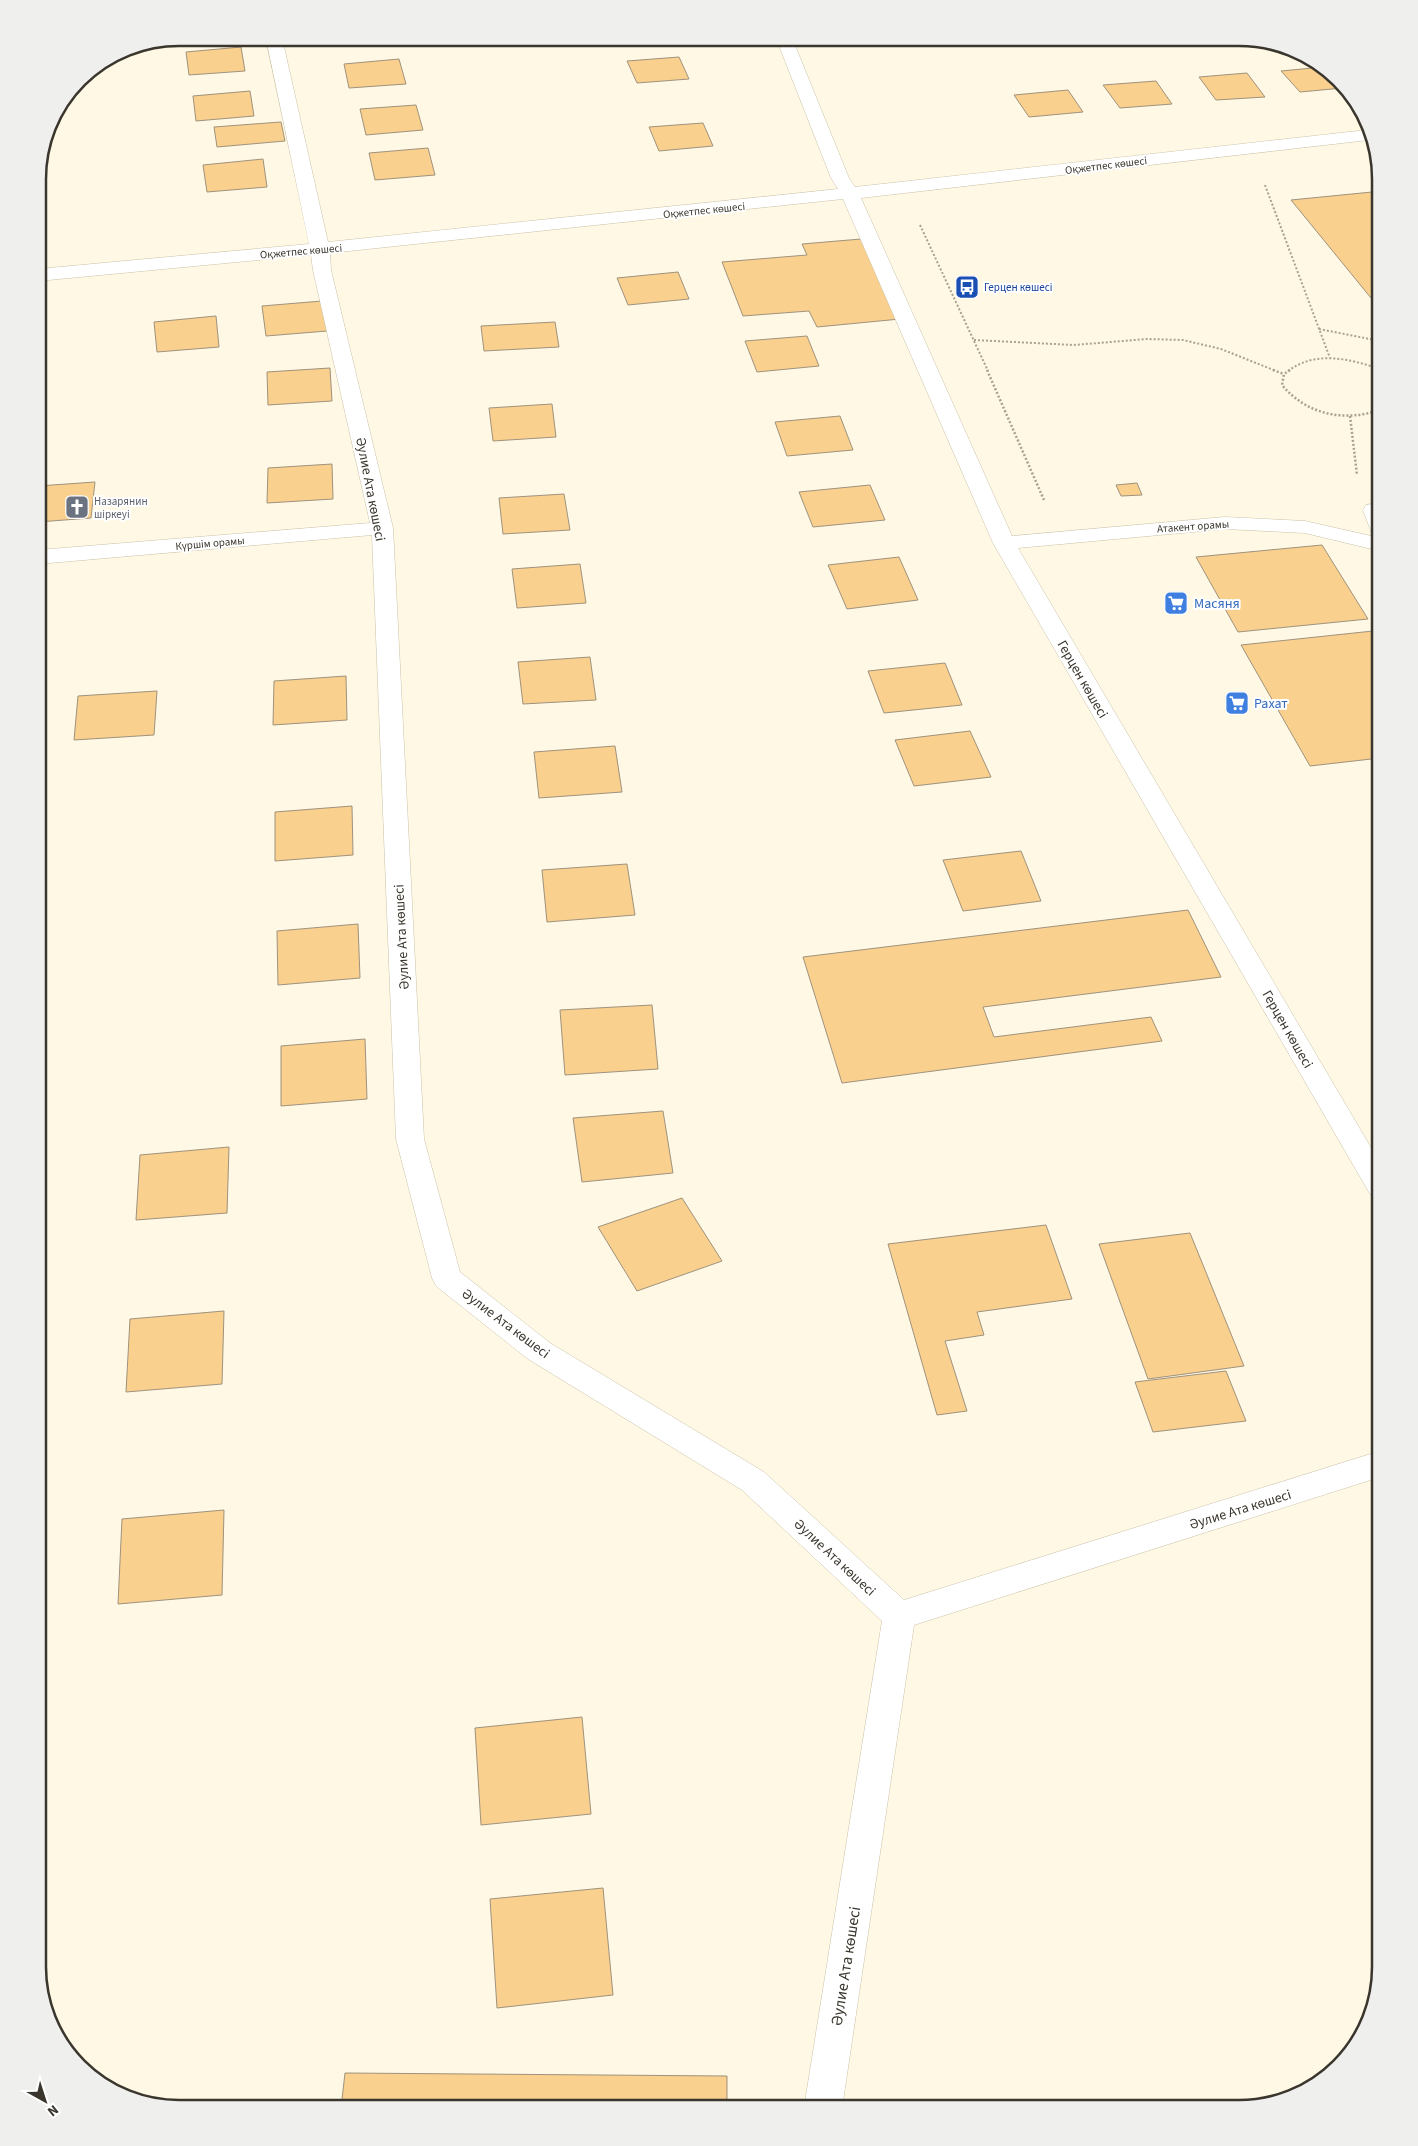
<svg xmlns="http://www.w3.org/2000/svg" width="1418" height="2146" font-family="'Source Sans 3',sans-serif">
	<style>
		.building { fill: #f9d08d; stroke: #a0927d }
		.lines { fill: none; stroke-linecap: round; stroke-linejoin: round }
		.minor-casing { stroke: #cac2aa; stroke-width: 1 }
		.path-far1 { stroke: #a8a293; stroke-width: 2; stroke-dasharray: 2 2; stroke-linecap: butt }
		.path { stroke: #a8a293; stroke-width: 2.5; stroke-dasharray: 2 2; stroke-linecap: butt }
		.minor { fill: #fff; fill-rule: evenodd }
		.labels { text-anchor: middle; stroke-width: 4; stroke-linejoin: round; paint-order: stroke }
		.far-street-label { font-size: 11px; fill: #3a362d; stroke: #fff }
		.far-transit-label { font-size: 11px; fill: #164399; stroke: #fff; text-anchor: start }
		.far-worship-label { font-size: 11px; fill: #5b616d; stroke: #fff; text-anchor: start }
		.street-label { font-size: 14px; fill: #3a362d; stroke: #fff }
		.shop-label { font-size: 14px; fill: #366cbe; stroke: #fff; text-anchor: start }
		.near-street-label { font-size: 16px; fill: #3a362d; stroke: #fff }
		.rim { fill: none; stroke: #3a362d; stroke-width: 2.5 }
	</style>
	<rect width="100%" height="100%" fill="#fef8e4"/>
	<path class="building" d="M 338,38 L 393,38 L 394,40 L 339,44 Z
		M 241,47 L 245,71 L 189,75 L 186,52 Z
		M 679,57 L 689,79 L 637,83 L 627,61 Z
		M 399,59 L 406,84 L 349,88 L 344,64 Z
		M 1323,67 L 1343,88 L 1300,92 L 1281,71 Z
		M 1247,73 L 1265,97 L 1216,100 L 1199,77 Z
		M 1156,81 L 1172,104 L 1120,108 L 1103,85 Z
		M 1068,90 L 1083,112 L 1029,117 L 1014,95 Z
		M 250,91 L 254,116 L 196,121 L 193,96 Z
		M 416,105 L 423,130 L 366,135 L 360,109 Z
		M 281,122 L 285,141 L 217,147 L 214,127 Z
		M 703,123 L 713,146 L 659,151 L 649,127 Z
		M 428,148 L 435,175 L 375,180 L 369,153 Z
		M 263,159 L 267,187 L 207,192 L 203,165 Z
		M 1372,192 L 1380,202 L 1380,309 L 1291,200 Z
		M 861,239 L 900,319 L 817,327 L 809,311 L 743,316 L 722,262 L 807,255 L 802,244 Z
		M 678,272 L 689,299 L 628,305 L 617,278 Z
		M 322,301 L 327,331 L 266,336 L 262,306 Z
		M 216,316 L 219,347 L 157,352 L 154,322 Z
		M 555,322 L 559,347 L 484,351 L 481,326 Z
		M 807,336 L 819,366 L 757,372 L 745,341 Z
		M 330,368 L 332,401 L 268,405 L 267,372 Z
		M 552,404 L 556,437 L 493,441 L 489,408 Z
		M 840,416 L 853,450 L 787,456 L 775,422 Z
		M 332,464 L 333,499 L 267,503 L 268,468 Z
		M 95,482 L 91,518 L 38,522 L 38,486 Z
		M 1137,483 L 1142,495 L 1121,496 L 1116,485 Z
		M 870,485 L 885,520 L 813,527 L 799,492 Z
		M 564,494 L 570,530 L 503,534 L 499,498 Z
		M 1322,545 L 1368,619 L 1238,632 L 1196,557 Z
		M 899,557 L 918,600 L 847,609 L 828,565 Z
		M 580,564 L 586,603 L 517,608 L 512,569 Z
		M 1373,631 L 1380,642 L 1380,758 L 1310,766 L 1241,645 Z
		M 590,657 L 596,700 L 523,704 L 518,662 Z
		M 945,663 L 962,705 L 884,713 L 868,671 Z
		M 346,676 L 347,720 L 273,725 L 274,681 Z
		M 157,691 L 154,735 L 74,740 L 78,696 Z
		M 970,731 L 991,777 L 914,786 L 895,740 Z
		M 615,746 L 622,792 L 539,798 L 534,752 Z
		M 352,806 L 353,855 L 275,861 L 275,812 Z
		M 1021,851 L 1041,901 L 963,911 L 943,860 Z
		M 627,864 L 635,915 L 547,922 L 542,870 Z
		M 1188,910 L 1221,977 L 983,1007 L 994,1037 L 1151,1017 L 1162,1041 L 842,1083 L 803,957 Z
		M 358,924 L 360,978 L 278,985 L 277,931 Z
		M 652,1005 L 658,1069 L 565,1075 L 560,1010 Z
		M 365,1039 L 367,1099 L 281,1106 L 281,1046 Z
		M 663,1111 L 673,1173 L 582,1182 L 573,1118 Z
		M 229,1147 L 227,1213 L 136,1220 L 140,1155 Z
		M 682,1198 L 722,1261 L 637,1291 L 598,1227 Z
		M 1046,1225 L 1072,1299 L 977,1312 L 984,1335 L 945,1341 L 967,1411 L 937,1415 L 888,1244 Z
		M 1190,1233 L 1244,1366 L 1148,1379 L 1099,1244 Z
		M 224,1311 L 222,1384 L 126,1392 L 130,1319 Z
		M 1226,1371 L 1246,1421 L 1153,1432 L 1135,1382 Z
		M 224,1510 L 222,1595 L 118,1604 L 122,1519 Z
		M 582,1717 L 591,1814 L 481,1825 L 475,1728 Z
		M 603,1888 L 613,1995 L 497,2008 L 490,1899 Z
		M 345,2073 L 727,2076 L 727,2108 L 341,2108 Z"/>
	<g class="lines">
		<g class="minor-casing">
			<path id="minor" d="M 266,38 L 282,38 L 328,242 L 838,189 L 831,178 L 776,38 L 792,38 L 849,178 L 855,187 L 1367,130 L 1369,140 L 861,198 L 1012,536 L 1225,517 L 1305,521 L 1380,538 L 1380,551 L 1305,533 L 1225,529 L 1018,548 L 1380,1163 L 1380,1197 L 1370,1194 L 993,543 L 843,199 L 330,253 L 331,270 L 393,528 L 424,1139 L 460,1272 L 550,1343 L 764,1472 L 904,1600 L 1380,1451 L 1380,1477 L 914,1625 L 842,2108 L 804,2108 L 882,1621 L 742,1490 L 528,1359 L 436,1286 L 432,1278 L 396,1139 L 372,535 L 38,564 L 38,550 L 370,523 L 313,270 L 311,255 L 38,281 L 38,269 L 309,244 Z
				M 1380,503 L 1380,535 L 1372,534 L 1363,510 L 1366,505 Z"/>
		</g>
		<path class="path-far1" d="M 1265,185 L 1330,358
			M 920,225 L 988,371
			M 1319,329 L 1380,341
			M 974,340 L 1074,345 L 1147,339 L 1183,340 L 1221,349 L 1276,371
			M 1288,371 C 1316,350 1350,359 1380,369"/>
		<path class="path" d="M 987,370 L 1044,500
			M 1273,370 L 1284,374
			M 1290,370 L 1284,374 L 1282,385 C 1307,415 1344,422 1380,410
			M 1350,416 L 1357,475"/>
		<use href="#minor" class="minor"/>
	</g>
	<defs>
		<g id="bus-square" transform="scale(1.25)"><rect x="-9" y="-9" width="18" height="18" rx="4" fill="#1a4fb4" stroke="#fff"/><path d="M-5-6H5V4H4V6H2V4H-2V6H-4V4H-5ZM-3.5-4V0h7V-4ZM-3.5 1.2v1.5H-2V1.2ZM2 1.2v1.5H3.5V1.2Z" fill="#fff"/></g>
		<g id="church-square" transform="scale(1.25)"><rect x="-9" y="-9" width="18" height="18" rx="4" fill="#6b7280" stroke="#fff"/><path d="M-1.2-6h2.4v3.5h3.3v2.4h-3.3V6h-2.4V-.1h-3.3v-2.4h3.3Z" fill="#fff"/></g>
		<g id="supermarket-square" transform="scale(1.25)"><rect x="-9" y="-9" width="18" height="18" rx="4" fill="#3f7fe0" stroke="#fff"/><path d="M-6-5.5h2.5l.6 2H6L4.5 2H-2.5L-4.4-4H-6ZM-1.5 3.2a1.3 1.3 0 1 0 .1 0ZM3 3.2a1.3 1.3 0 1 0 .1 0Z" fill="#fff"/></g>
	</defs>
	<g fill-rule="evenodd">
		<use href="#bus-square" x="967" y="287"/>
		<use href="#church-square" x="77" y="507"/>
		<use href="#supermarket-square" x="1176" y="603"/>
		<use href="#supermarket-square" x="1237" y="703"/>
	</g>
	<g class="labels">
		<g class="far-street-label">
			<text transform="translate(1106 165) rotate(-7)" y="4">Оқжетпес көшесі</text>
			<text transform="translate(704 210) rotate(-6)" y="4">Оқжетпес көшесі</text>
			<text transform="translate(301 251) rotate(-5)" y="4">Оқжетпес көшесі</text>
			<text transform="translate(1193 526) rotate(-4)" y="4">Атакент орамы</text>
			<text transform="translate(210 543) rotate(-5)" y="4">Күршім орамы</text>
		</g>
		<g class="far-transit-label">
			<text x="984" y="291">Герцен көшесі</text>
		</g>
		<g class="far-worship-label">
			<text x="94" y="505">Назарянин<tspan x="94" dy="13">шіркеуі</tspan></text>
		</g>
		<g class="street-label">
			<text transform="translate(371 489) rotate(79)" y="5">Әулие Ата көшесі</text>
			<text transform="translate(1083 679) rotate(60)" y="5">Герцен көшесі</text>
			<text transform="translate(401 937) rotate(-93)" y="5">Әулие Ата көшесі</text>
			<text transform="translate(1288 1029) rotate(60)" y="5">Герцен көшесі</text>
			<text transform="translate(506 1323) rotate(37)" y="5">Әулие Ата көшесі</text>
			<text transform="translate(1240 1509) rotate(-17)" y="5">Әулие Ата көшесі</text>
			<text transform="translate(835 1557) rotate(43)" y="5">Әулие Ата көшесі</text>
		</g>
		<g class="shop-label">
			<text x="1194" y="608">Масяня</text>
			<text x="1254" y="708">Рахат</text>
		</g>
		<g class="near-street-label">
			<text transform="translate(845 1966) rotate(-81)" y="6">Әулие Ата көшесі</text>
		</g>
	</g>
	<path d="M0 0H1418V2146H0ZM179 46H1239A133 133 0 0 1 1372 179V1967A133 133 0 0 1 1239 2100H179A133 133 0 0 1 46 1967V179A133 133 0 0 1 179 46Z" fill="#efefee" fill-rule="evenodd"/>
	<path class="rim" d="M179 46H1239A133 133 0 0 1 1372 179V1967A133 133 0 0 1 1239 2100H179A133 133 0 0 1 46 1967V179A133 133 0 0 1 179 46Z"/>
	<g transform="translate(45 2101) rotate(141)" stroke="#ffffff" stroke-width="4" paint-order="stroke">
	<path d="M0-4L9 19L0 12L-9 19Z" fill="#3a362d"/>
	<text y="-8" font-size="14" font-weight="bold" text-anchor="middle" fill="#3a362d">N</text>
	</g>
</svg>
